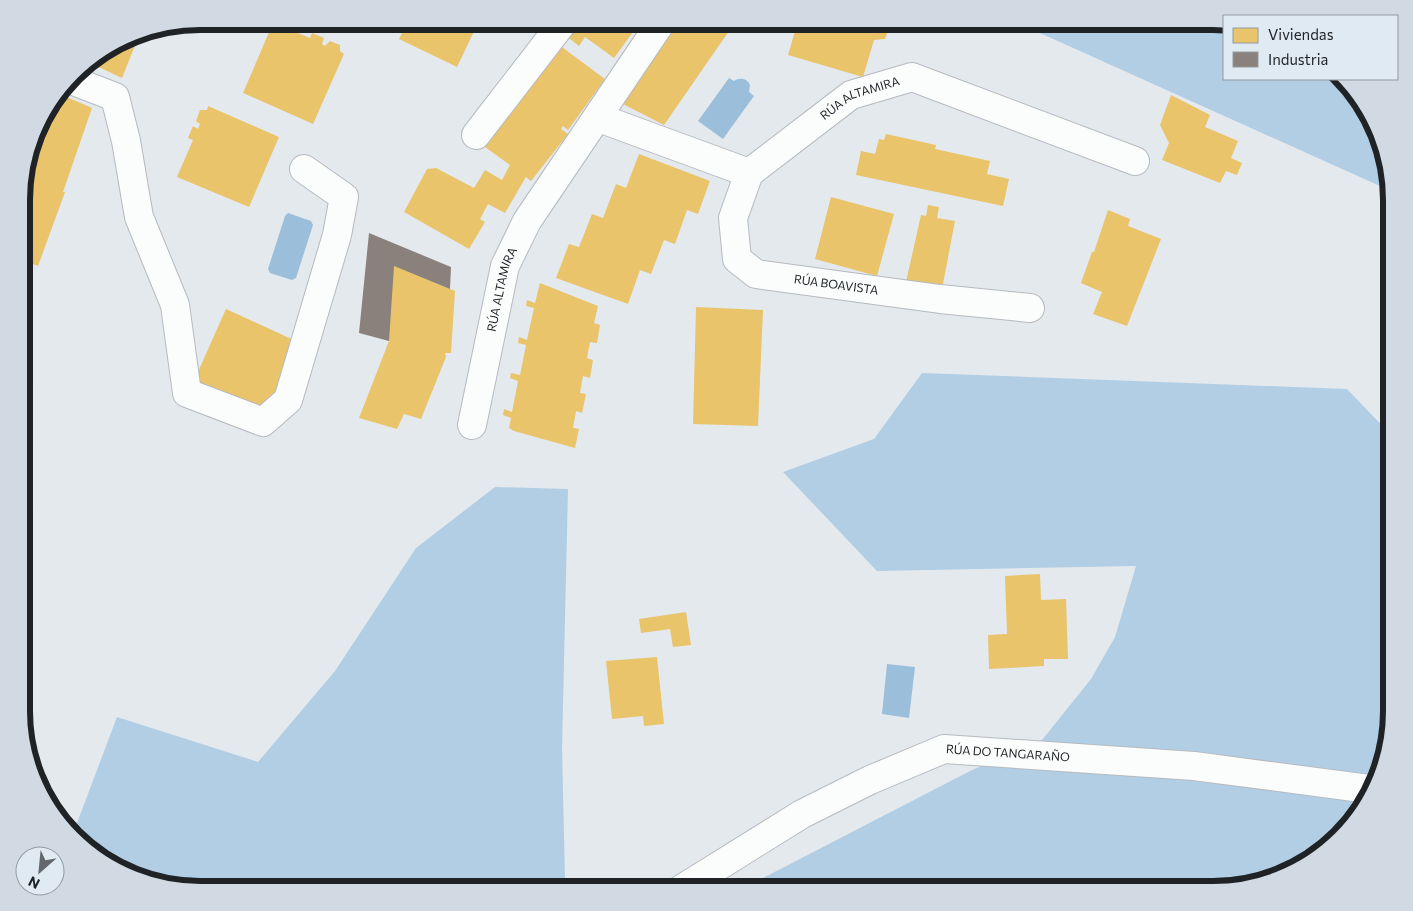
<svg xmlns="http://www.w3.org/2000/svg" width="1413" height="911" font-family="Commissioner,sans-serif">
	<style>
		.forest { fill: #b1cee5 }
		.water { fill: #9bbeda }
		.homes { fill: #e9c46a }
		.industry { fill: #8a817c }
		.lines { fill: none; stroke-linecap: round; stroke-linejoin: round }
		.minor-casing { stroke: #b6babe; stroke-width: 30 }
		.minor { stroke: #fbfcfc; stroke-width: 28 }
		.labels { text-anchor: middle; stroke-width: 5; stroke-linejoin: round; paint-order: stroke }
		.street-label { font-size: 12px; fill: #1f2326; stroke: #e0eaf2 }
		.rim { fill: none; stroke: #1f2326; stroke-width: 6 }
	</style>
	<rect width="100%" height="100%" fill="#e4e9ee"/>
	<path class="forest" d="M 1013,21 L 1224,23 L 1224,79 L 1338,79 L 1368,111 L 1391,191 Z
		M 922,373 L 1347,389 L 1391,435 L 1391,722 L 1361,810 L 1302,866 L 1224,889 L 740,890 L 972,770 L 1042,740 L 1091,679 L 1115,637 L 1136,566 L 877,571 L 783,472 L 874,439 Z
		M 495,487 L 568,489 L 562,748 L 565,880 L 646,890 L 200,890 L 143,880 L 101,859 L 74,831 L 117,717 L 258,762 L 335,671 L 416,548 Z"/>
	<path class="water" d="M 729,78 L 734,81 C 740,77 747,78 750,85 L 749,92 L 754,96 L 723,139 L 698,121 Z
		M 288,213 L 311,221 L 313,225 L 296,278 L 292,280 L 270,273 L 268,269 L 285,216 Z
		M 887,664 L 915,667 L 909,718 L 882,714 Z"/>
	<path class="homes" d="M 408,21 L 479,21 L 457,67 L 399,39 Z
		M 575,21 L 641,21 L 614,58 L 585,37 L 579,46 L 565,35 Z
		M 666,21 L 736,21 L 664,125 L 617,101 Z
		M 798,21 L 892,21 L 885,39 L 874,40 L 863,77 L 788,55 Z
		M 273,23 L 310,38 L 312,33 L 324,38 L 322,44 L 325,46 L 330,41 L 340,45 L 340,51 L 344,54 L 313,124 L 243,93 Z
		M 140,33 L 122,78 L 88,62 L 132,35 Z
		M 559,45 L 605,79 L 568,130 L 563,126 L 561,129 L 568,134 L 531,181 L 526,177 L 505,213 L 488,204 L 480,219 L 485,222 L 469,249 L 404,212 L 427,169 L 436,168 L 474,188 L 485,170 L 502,180 L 510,165 L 478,142 Z
		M 60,94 L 92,108 L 63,192 L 65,192 L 38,266 L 23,260 L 23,177 L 40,121 Z
		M 1171,95 L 1210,115 L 1205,127 L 1238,141 L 1231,158 L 1242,163 L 1237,175 L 1226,171 L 1220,183 L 1162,160 L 1169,143 L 1160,125 Z
		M 208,106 L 279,137 L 249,207 L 177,177 L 193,140 L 188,138 L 193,126 L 198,129 L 200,124 L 196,121 L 200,110 L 207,110 Z
		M 886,134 L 936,145 L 935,149 L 990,161 L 987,174 L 1009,179 L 1003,206 L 856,175 L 861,151 L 875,154 L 879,139 L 884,140 Z
		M 639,154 L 710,181 L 698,214 L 687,210 L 675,244 L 664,240 L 651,274 L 640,270 L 628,304 L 556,278 L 569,244 L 579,247 L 592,214 L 603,218 L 616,184 L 626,188 Z
		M 831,197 L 894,214 L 877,276 L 815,259 Z
		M 928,205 L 939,207 L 937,218 L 955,221 L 942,289 L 906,282 L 921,215 L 926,216 Z
		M 1108,210 L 1130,219 L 1128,226 L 1161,239 L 1127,326 L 1093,314 L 1102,292 L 1081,283 L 1092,252 L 1094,252 Z
		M 388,263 L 455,291 L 451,353 L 445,353 L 446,357 L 421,419 L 404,414 L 397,429 L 359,418 L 389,341 L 383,339 Z
		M 540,283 L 598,306 L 594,323 L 600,325 L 597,343 L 590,342 L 587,358 L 593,360 L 590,378 L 583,376 L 580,393 L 586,394 L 582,413 L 576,411 L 573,428 L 579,429 L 575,448 L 514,431 L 509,428 L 511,418 L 503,415 L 504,409 L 512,412 L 518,381 L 510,378 L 511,373 L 520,375 L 526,345 L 518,343 L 519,337 L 527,340 L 534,308 L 526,306 L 527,300 L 535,303 Z
		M 696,307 L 763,310 L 758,426 L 693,424 Z
		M 226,309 L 298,342 L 264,415 L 193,383 Z
		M 1040,574 L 1041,600 L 1066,599 L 1068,659 L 1044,659 L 1044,666 L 989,669 L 988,635 L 1007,634 L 1005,576 Z
		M 686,612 L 691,645 L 673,647 L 670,629 L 641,633 L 639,619 Z
		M 657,657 L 664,724 L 644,726 L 643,716 L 612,719 L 606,661 Z"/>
	<path class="industry" d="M 369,233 L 451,267 L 450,289 L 394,266 L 389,341 L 359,333 Z"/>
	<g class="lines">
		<g class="minor-casing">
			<g id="minor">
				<path d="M 71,80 L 115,97 L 126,141 L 139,217 L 175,305 L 187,393 L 263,422 L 288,400 L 337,235 L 344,197 L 304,169"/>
				<path id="s1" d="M 599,118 L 749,173 L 851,95 L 912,77 L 1135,161"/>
				<path d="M 476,135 L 564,21"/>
				<path id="s2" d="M 749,173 L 733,218 L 737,259 L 756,274 L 940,299 L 1030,308"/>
				<path id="s3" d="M 472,425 L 505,266 L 527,221 L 662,21"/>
				<path id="s4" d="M 680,890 L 802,814 L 870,780 L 944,749 L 1194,766 L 1369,789"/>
			</g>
		</g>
		<use href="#minor" class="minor"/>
	</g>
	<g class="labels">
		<g class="street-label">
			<text dy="4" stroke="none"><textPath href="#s1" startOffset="295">RÚA ALTAMIRA</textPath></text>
			<text dy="4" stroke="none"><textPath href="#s2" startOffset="194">RÚA BOAVISTA</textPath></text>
			<text dy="4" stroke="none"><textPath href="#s3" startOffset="139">RÚA ALTAMIRA</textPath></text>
			<text dy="4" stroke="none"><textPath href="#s4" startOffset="364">RÚA DO TANGARAÑO</textPath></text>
		</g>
	</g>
	<path d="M0 0H1413V911H0ZM200 30H1213A170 170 0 0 1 1383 200V711A170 170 0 0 1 1213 881H200A170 170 0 0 1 30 711V200A170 170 0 0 1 200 30Z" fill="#d1dae2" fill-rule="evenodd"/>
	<path class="rim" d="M200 30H1213A170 170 0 0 1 1383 200V711A170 170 0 0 1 1213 881H200A170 170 0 0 1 30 711V200A170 170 0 0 1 200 30Z"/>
	<rect x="1223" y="15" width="175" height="65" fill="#e0eaf2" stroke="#939aa0"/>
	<rect x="1233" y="28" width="25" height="15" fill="#e9c46a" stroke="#939aa0"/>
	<text x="1268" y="40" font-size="15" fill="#1f2326">Viviendas</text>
	<rect x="1233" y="52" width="25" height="15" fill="#8a817c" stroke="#939aa0"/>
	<text x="1268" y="65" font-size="15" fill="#1f2326">Industria</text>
	<g transform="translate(40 871) rotate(207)"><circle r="24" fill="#e0eaf2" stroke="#939aa0"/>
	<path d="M0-4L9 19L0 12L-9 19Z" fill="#64686c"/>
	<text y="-8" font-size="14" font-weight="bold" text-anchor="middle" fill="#1f2326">N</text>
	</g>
</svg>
